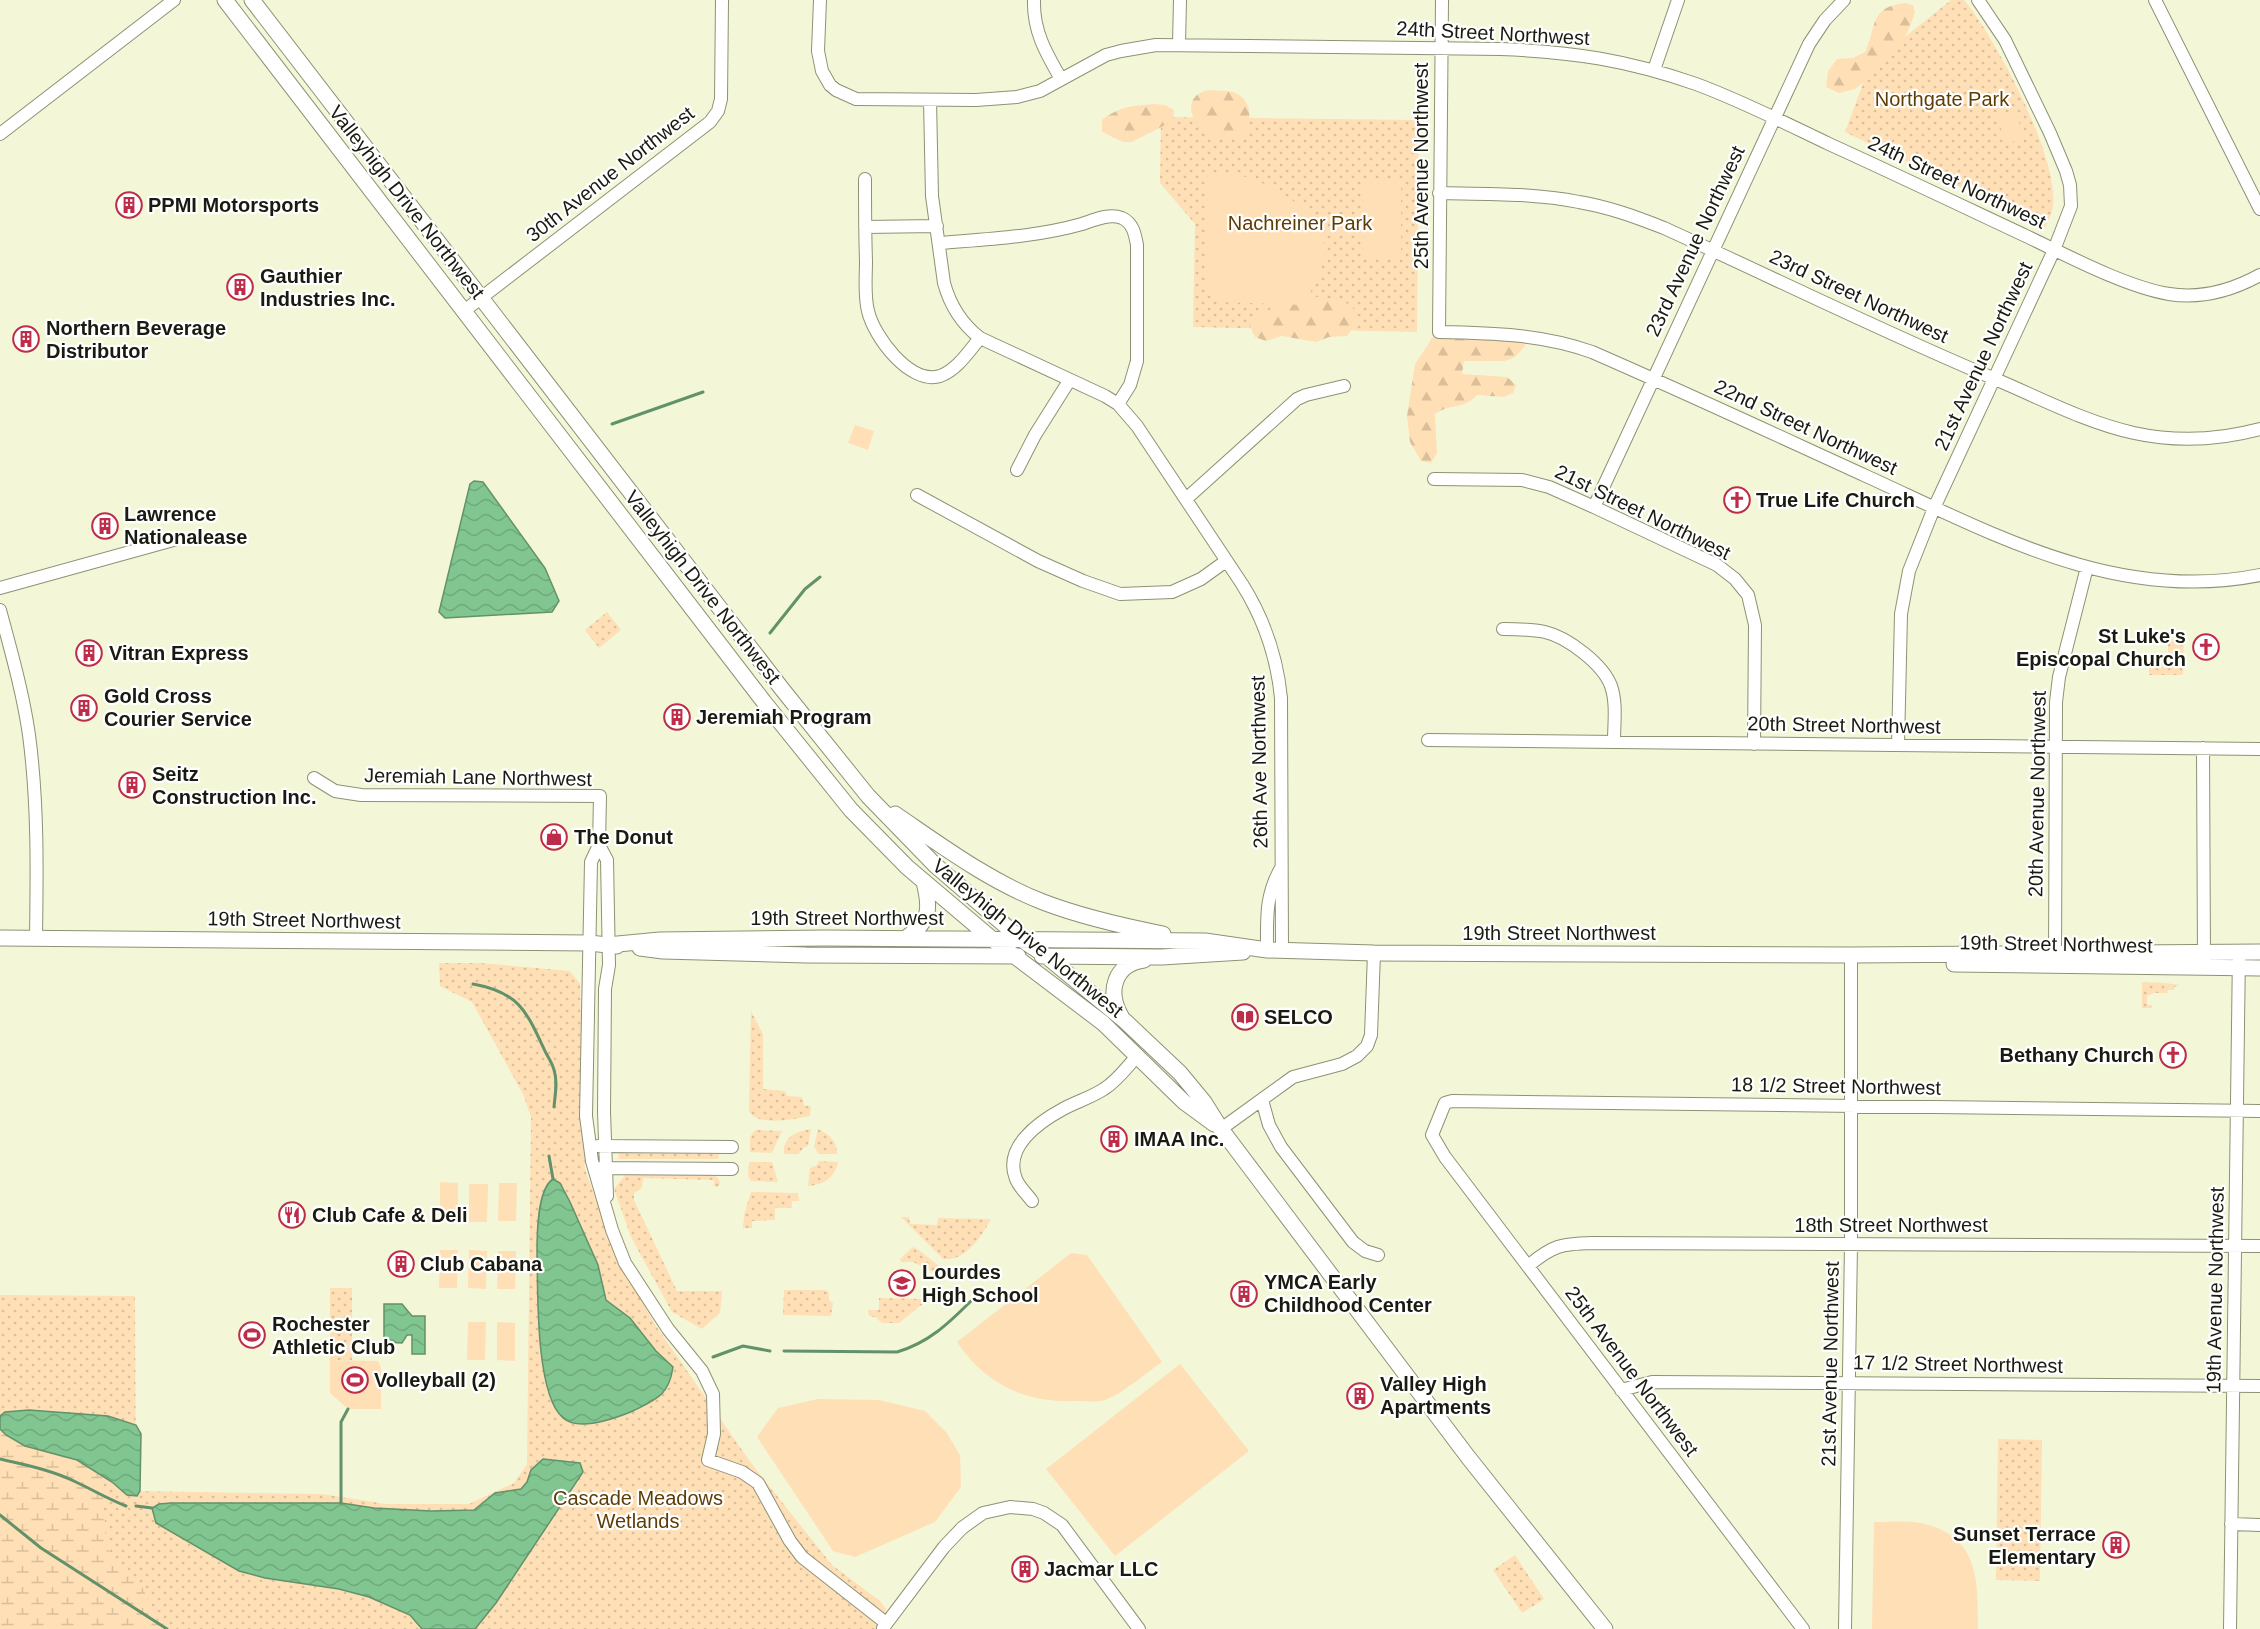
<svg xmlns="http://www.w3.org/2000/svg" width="2260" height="1629" font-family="Arial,sans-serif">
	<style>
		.green { fill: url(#green-dots) }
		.forest { fill: url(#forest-firs) }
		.wetland { fill: url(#wetland-marsh) }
		.pitch { fill: #ffdfb6 }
		.water { fill: url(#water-waves); stroke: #62926a; stroke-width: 1.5 }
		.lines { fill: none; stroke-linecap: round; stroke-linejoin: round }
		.stream { stroke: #62926a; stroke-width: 3 }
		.minor-casing { stroke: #8f9175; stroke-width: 14 }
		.major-casing { stroke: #8f9175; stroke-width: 17 }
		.minor { stroke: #fff; stroke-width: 12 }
		.major { stroke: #fff; stroke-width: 15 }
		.labels { text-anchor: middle; stroke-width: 4.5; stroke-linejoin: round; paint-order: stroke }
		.street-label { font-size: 20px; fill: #1a1b10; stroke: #fff }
		.park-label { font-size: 20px; fill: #5e3d05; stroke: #fff }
		.poi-label { font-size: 20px; font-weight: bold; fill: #1a1b10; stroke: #fff; text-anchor: start }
	</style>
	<defs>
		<pattern id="green-dots" width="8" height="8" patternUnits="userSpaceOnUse" patternTransform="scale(1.5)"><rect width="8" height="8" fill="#ffdfb6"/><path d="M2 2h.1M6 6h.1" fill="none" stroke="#dabf9b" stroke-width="1.8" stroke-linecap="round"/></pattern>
		<pattern id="forest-firs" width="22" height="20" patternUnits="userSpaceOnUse" patternTransform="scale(1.5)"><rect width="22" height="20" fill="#ffdfb6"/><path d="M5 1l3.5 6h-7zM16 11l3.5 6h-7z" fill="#dabf9b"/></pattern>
		<pattern id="wetland-marsh" width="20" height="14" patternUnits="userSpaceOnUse" patternTransform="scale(1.5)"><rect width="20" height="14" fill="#ffdfb6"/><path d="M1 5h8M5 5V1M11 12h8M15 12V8" fill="none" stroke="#dabf9b"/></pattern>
		<pattern id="water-waves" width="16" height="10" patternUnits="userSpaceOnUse" patternTransform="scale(1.5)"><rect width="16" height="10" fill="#81c591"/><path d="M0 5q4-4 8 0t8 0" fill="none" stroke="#6fa97c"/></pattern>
	</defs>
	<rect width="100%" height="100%" fill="#f3f7d8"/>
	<path class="green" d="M 1951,0 L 1964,0 C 1994,35 2064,165 2052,211 C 2051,216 2047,222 2045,228 L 1845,132 L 1870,65 Z
		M 1161,117 L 1419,120 L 1417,332 L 1193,327 L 1195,224 L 1160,183 Z
		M 607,612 L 621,630 L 599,648 L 585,630 Z
		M 2168,639 L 2184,639 L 2183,675 L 2149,675 L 2149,660 L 2171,660 L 2171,657 L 2168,657 Z
		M 439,963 L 481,963 L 570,971 L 580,984 L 585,1169 L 615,1254 L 656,1326 L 751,1463 L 832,1565 L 880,1601 L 886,1609 L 886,1623 L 883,1629 L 0,1629 L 0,1295 L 135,1296 L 136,1491 L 322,1494 L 386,1504 L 469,1504 L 514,1483 L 527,1464 L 531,1117 L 523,1094 L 472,1002 L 440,986 Z
		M 2142,982 L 2165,983 L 2180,985 L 2174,987 L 2174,990 L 2168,990 L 2167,993 L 2154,993 L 2147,996 L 2147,1005 L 2152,1005 L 2152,1008 L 2142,1008 Z
		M 751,1011 L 763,1034 L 763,1089 L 785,1091 L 787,1096 L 802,1097 L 804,1105 L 811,1107 L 810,1116 C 795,1119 757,1127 749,1111 Z
		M 811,1129 L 808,1146 L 803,1148 L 799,1154 L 784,1154 C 782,1137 797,1131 811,1129 Z
		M 818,1129 C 830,1135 837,1141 837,1154 L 819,1154 L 814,1147 Z
		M 755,1130 L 782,1131 L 772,1153 L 750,1152 L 750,1137 Z
		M 619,1153 L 719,1154 L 718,1159 L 618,1159 Z
		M 819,1161 L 838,1162 C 835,1178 823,1185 808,1186 L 810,1168 L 817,1165 Z
		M 749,1162 L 772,1162 L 778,1182 L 751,1181 L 748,1176 Z
		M 626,1174 L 712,1174 L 718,1178 L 720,1184 L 717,1187 L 714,1186 L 714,1180 L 643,1178 L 642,1188 L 634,1193 L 634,1200 L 677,1291 L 722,1291 L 720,1313 L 702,1329 L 672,1312 L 631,1237 L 614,1189 Z
		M 751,1192 L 798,1193 L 799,1201 L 792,1201 L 792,1208 L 775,1208 L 775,1220 L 752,1221 L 752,1228 L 743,1228 L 744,1215 Z
		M 901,1217 L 909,1217 L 910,1224 L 937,1225 L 938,1218 L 991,1219 C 982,1236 965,1262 943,1259 Z
		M 913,1247 L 919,1250 L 940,1267 L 939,1275 L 913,1262 L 901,1262 L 900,1259 Z
		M 330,1288 L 352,1288 L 352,1360 L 330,1360 Z
		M 784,1290 L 825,1290 L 829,1292 L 829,1300 L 833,1303 L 831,1316 L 783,1315 Z
		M 879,1298 L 924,1299 L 925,1302 L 899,1323 L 882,1323 L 875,1317 L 869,1316 L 868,1310 L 879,1310 Z
		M 1998,1439 L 2042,1440 L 2040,1581 L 1996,1580 Z
		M 1515,1555 L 1544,1599 L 1522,1613 L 1493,1570 Z"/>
	<path class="forest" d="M 1905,3 L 1913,5 L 1915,13 L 1903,43 L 1880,64 L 1871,77 L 1855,89 L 1839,93 L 1826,87 L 1828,71 L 1837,59 L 1853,58 L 1865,52 C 1877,26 1869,7 1905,3 Z
		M 1209,90 C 1216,91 1226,90 1233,92 C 1253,99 1252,120 1244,136 C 1235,137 1224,141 1216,138 C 1193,131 1177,96 1209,90 Z
		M 1154,104 L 1165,105 L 1174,110 L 1173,121 L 1132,142 L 1123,142 L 1102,132 L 1102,120 C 1120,106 1132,106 1154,104 Z
		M 1317,297 L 1344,301 L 1357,312 L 1356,324 L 1347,336 L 1329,337 L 1316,342 L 1282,336 L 1266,341 L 1255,337 L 1249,324 C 1264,307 1295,301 1317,297 Z
		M 1501,328 L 1523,334 L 1525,346 L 1515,357 L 1505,361 L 1464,361 L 1462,374 L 1507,377 L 1516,385 L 1513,393 L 1504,397 L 1477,395 C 1464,410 1450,403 1435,414 L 1437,453 L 1431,463 L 1421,461 L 1410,442 L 1407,416 L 1415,364 L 1433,337 L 1440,333 L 1487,335 Z"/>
	<path class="wetland" d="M 0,1419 L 102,1473 L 106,1542 L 112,1560 L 141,1585 L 151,1605 L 170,1625 L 177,1629 L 0,1629 Z"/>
	<path class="pitch" d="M 2015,110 L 2024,138 L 2006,144 L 1997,116 Z
		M 1208,175 C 1219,175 1231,174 1241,176 C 1273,183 1332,217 1324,258 C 1321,273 1311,291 1304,305 L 1219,302 L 1206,286 Z
		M 1364,182 L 1401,182 L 1401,257 L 1364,257 Z
		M 855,425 L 874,431 L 868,450 L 848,443 Z
		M 440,1182 L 458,1183 L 458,1221 L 440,1220 Z
		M 499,1183 L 517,1183 L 516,1221 L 498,1221 Z
		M 469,1184 L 488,1184 L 487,1222 L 469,1222 Z
		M 440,1250 L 458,1250 L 457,1288 L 439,1288 Z
		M 469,1250 L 487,1251 L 486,1289 L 468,1288 Z
		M 498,1251 L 516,1251 L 515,1289 L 497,1289 Z
		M 1071,1253 L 1087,1255 L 1162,1362 C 1149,1371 1119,1396 1105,1400 C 1097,1403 1086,1401 1078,1401 C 1025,1403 986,1385 957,1342 Z
		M 468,1322 L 486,1322 L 485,1360 L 467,1360 Z
		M 497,1322 L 515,1323 L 515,1361 L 497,1360 Z
		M 330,1360 L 378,1361 L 381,1367 L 381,1409 L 348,1409 L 330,1393 Z
		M 1180,1364 L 1249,1451 L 1115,1556 L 1046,1469 Z
		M 818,1399 L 879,1400 L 925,1411 L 946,1432 L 960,1455 L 961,1487 L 935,1522 L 855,1557 L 833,1551 L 757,1437 L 778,1408 Z
		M 1874,1522 C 1890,1522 1910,1520 1925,1524 C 1980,1538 1978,1583 1978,1629 L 1872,1629 Z"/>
	<path class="water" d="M 474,481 L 483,482 L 545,568 L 559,601 L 552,612 L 445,618 L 439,612 L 470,484 Z
		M 553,1179 L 560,1183 L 570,1202 L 598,1265 L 606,1300 L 630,1318 L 656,1351 L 673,1367 C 669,1395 657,1399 633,1411 C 616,1418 579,1432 563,1418 C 535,1394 538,1289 537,1253 C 537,1235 537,1189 553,1179 Z
		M 384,1304 L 402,1304 L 412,1316 L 425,1316 L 425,1354 L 412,1354 L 412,1335 L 407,1335 L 402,1343 L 384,1342 Z
		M 29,1410 L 108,1416 L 136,1425 L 141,1434 L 140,1491 L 137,1496 L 127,1495 L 112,1482 L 77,1460 L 25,1446 L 6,1435 L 0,1429 L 0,1416 L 5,1412 Z
		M 543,1459 L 580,1463 L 583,1472 L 496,1603 L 475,1629 L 422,1629 L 410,1615 L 369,1597 L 339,1589 L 265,1578 L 239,1571 L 156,1523 L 152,1508 L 159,1504 L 171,1503 L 341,1503 L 374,1508 L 431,1511 L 474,1510 L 495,1493 L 521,1489 L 527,1482 L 531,1470 Z"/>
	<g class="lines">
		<path class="stream" d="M 612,424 L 703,392
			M 770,633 L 805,589 L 820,577
			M 473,984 C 518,992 526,1010 544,1049 C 547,1056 552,1062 554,1070 C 558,1082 555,1095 554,1107
			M 549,1156 L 553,1179
			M 784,1351 L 897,1352 C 928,1343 948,1324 971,1301
			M 713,1357 L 743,1346 L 770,1351
			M 0,1459 C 25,1465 52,1470 76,1482 C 93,1490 108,1499 126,1506
			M 341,1503 L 341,1422 L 348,1409
			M 136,1506 L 152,1508
			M 0,1515 L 41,1548 L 167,1629"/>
		<g class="minor-casing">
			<path id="minor" d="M 820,0 L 818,51 L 822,71 L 830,85 L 836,90 L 856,99 L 976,100 L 1017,97 L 1040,91 L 1106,55 L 1121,51 L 1156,45 L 1501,49 C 1574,52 1627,60 1696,84 C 1742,101 1785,123 1829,144 C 1895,174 1960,205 2026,236 C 2066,255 2126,287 2169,294 C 2201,299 2231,291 2260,275
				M 1034,0 C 1033,31 1046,53 1061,79
				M 1442,0 L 1439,332 C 1492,333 1542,334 1592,352 C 1684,392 1774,434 1866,476 C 1991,533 2117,604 2260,575
				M 2155,0 L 2260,209
				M 1179,44 L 1180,0
				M 1654,70 L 1678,0
				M 930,100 L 932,196 L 944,283 C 950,305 962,324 980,338 L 1105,396 L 1118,404 L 1137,426 L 1242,584 C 1264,619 1277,657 1281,698 L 1282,950
				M 0,134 L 174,0
				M 865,179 C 865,206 865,233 866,261 C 866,277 864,295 868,311 C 874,337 910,385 940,376 C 957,370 969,351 980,338
				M 1439,193 C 1486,194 1533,193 1579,202 C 1609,207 1636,217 1664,228 C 1774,278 1883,332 1995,379 C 2040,398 2085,422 2134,433 C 2175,442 2219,440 2260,429
				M 865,227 L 937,226
				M 940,243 C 988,239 1036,237 1082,224 C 1094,220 1109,213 1122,218 C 1133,223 1135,234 1137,245 L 1137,361 L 1130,385 L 1118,404
				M 464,311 L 710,122 L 718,111 L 721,99 L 722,0
				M 1017,470 L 1035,435 L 1069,381
				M 1434,479 L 1522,480 L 1549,487 L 1594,507 L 1717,565 L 1735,579 L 1748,595 L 1755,625 L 1754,744
				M 917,495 L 1038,561 L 1083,581 L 1120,594 L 1172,592 L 1201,579 L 1226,561
				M 1186,499 L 1297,399 L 1306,395 L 1344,386
				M 1594,507 L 1809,44 L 1825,20 L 1844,0
				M 0,588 L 177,539
				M 0,610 C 11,651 23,693 29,735 C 38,803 37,870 36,938
				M 1503,629 C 1517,629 1531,629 1545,632 C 1567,637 1603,664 1611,686 C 1617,703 1614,724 1614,741
				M 1428,740 L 2260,749
				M 1898,745 L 1901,614 L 1909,571 L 1934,508 L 2054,250 L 2071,206 L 2070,185 L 2066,171 L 2050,133 L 2005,40 L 1978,0
				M 2203,748 L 2204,960
				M 314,778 L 335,791 L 361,795 L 600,796 L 599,845 L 591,862 L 586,1116 L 592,1161 L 612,1230 L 625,1263 L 668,1329 L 702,1371 L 713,1394 L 714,1434 L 708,1460 L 742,1472 L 758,1483 L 790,1541 L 802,1557 L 886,1623
				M 599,845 L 607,860 L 609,965 L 605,989 L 604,1112 L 607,1196
				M 1267,950 C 1267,918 1265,896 1281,868
				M 2055,961 L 2056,702 L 2059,677 L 2087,567
				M 1262,1100 L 1269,1125 L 1281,1147 L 1353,1242 L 1365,1251 L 1378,1255
				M 1221,1129 L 1293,1077 L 1342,1064 L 1357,1056 L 1367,1046 L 1371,1035 L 1374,953
				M 598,1146 L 732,1147
				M 598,1168 L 732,1169
				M 1032,1201 C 1027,1194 1019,1187 1016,1179 C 1003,1147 1039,1122 1063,1109 C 1076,1102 1092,1097 1104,1089 C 1117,1081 1127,1067 1137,1056
				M 1528,1266 C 1553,1245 1561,1244 1592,1243 L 2260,1246
				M 1621,1390 L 1652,1382 L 2260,1386
				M 2231,1524 L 2260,1525
				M 883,1628 L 944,1547 L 962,1528 L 983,1513 L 1010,1507 L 1033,1509 L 1044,1513 L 1062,1525 L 1139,1629
				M 1803,1629 L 1445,1157 L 1432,1135 L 1445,1103 L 1452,1101 L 2260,1111
				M 1845,1629 L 1851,1245 L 1851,955
				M 2230,1629 L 2239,951"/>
		</g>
		<g class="major-casing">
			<path id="major" d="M 225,0 L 764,702 L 851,810 L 907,867 L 992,939 L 1103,1023 L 1184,1102 L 1214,1124
				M 252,0 L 782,689 L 868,796 L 935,865 L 1022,940 L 1046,956 L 1125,1021 L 1180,1073 L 1204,1102 L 1221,1129 L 1468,1457 L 1605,1629
				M 895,814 C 942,846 989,881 1043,902 C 1082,917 1122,926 1163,934
				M 0,938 L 589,943 L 617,946
				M 906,938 C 930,921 931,910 924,882
				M 607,945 L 660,940 L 824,938 L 1205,941 L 1267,950 L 1374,953 L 1851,955 L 2260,952
				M 640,948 L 663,951 L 806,955 L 1018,956
				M 1042,956 L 1162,957 L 1243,952
				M 1954,964 L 2260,968
				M 1121,1016 C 1107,992 1114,964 1144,960"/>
		</g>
		<use href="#minor" class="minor"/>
		<use href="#major" class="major"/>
	</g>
	<defs>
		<g id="building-ring" transform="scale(1.35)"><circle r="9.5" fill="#fff" stroke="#bd2c48" stroke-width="1.5"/><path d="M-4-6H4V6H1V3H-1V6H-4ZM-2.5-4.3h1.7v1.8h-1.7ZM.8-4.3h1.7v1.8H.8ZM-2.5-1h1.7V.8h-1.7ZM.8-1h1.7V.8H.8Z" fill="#bd2c48"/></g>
		<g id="church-ring" transform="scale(1.35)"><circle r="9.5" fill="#fff" stroke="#bd2c48" stroke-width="1.5"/><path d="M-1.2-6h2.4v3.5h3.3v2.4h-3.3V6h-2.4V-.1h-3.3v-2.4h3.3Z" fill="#bd2c48"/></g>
		<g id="shop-ring" transform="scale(1.35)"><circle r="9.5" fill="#fff" stroke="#bd2c48" stroke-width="1.5"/><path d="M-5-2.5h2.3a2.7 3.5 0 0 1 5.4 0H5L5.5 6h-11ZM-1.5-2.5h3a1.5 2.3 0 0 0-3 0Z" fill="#bd2c48"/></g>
		<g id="library-ring" transform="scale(1.35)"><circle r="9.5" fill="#fff" stroke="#bd2c48" stroke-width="1.5"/><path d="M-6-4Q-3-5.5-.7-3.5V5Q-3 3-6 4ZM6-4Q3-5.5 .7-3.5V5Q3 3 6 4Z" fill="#bd2c48"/></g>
		<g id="restaurant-ring" transform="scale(1.35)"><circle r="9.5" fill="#fff" stroke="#bd2c48" stroke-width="1.5"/><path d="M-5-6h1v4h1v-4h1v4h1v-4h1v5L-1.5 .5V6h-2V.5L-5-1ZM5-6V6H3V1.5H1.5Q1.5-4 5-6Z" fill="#bd2c48"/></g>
		<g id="school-ring" transform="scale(1.35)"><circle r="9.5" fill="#fff" stroke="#bd2c48" stroke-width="1.5"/><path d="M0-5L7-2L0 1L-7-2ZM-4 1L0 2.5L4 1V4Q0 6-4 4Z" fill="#bd2c48"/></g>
		<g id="stadium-ring" transform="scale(1.35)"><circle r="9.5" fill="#fff" stroke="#bd2c48" stroke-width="1.5"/><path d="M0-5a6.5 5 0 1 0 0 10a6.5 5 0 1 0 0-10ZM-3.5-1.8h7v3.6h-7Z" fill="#bd2c48"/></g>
	</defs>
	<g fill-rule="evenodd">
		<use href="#building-ring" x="129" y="205"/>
		<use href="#building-ring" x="240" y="287"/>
		<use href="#building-ring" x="26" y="339"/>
		<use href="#church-ring" x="1737" y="500"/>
		<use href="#building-ring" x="105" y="526"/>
		<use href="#church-ring" x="2206" y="647"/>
		<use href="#building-ring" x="89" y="653"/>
		<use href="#building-ring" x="84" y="708"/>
		<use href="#building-ring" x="677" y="717"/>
		<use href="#building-ring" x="132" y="785"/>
		<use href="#shop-ring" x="554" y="837"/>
		<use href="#library-ring" x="1245" y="1017"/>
		<use href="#church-ring" x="2173" y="1055"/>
		<use href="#building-ring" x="1114" y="1139"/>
		<use href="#restaurant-ring" x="292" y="1215"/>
		<use href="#building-ring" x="401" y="1264"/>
		<use href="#school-ring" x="902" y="1283"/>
		<use href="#building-ring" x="1244" y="1294"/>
		<use href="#stadium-ring" x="252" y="1335"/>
		<use href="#stadium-ring" x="355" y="1380"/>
		<use href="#building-ring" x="1360" y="1396"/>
		<use href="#building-ring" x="2116" y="1545"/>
		<use href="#building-ring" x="1025" y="1569"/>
	</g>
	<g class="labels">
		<g class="street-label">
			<text transform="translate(1493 33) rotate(3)" y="7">24th Street Northwest</text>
			<text transform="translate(1421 166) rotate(-90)" y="7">25th Avenue Northwest</text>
			<text transform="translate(610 174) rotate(-38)" y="7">30th Avenue Northwest</text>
			<text transform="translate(1957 182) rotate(25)" y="7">24th Street Northwest</text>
			<text transform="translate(407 202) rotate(52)" y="7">Valleyhigh Drive Northwest</text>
			<text transform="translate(1695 241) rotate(-65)" y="7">23rd Avenue Northwest</text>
			<text transform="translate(1859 296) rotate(25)" y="7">23rd Street Northwest</text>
			<text transform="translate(1983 356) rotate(-65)" y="7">21st Avenue Northwest</text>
			<text transform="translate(1806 427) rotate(25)" y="7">22nd Street Northwest</text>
			<text transform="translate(1643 512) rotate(26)" y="7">21st Street Northwest</text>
			<text transform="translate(703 587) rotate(52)" y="7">Valleyhigh Drive Northwest</text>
			<text transform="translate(1844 725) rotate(1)" y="7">20th Street Northwest</text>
			<text transform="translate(1259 762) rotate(-91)" y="7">26th Ave Northwest</text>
			<text transform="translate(478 777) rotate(1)" y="7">Jeremiah Lane Northwest</text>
			<text transform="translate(2037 794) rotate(-89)" y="7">20th Avenue Northwest</text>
			<text x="847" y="925">19th Street Northwest</text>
			<text transform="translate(304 920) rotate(1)" y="7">19th Street Northwest</text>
			<text x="1559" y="940">19th Street Northwest</text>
			<text transform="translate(1028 938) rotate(39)" y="7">Valleyhigh Drive Northwest</text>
			<text transform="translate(2056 944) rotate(1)" y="7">19th Street Northwest</text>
			<text transform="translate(1836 1086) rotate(1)" y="7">18 1/2 Street Northwest</text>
			<text x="1891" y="1232">18th Street Northwest</text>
			<text transform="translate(2215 1290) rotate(-89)" y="7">19th Avenue Northwest</text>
			<text transform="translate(1830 1364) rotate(-89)" y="7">21st Avenue Northwest</text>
			<text transform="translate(1958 1364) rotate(1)" y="7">17 1/2 Street Northwest</text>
			<text transform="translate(1632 1371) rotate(53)" y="7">25th Avenue Northwest</text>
		</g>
		<g class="park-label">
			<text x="1942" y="106">Northgate Park</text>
			<text x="1300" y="230">Nachreiner Park</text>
			<text x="638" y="1505">Cascade Meadows<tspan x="638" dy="23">Wetlands</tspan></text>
		</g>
		<g class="poi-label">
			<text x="148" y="212">PPMI Motorsports</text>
			<text x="260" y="283">Gauthier<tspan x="260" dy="23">Industries Inc.</tspan></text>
			<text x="46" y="335">Northern Beverage<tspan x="46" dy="23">Distributor</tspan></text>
			<text x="1756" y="507">True Life Church</text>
			<text x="124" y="521">Lawrence<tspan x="124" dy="23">Nationalease</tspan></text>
			<text x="2186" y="643" text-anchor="end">St Luke's<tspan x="2186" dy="23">Episcopal Church</tspan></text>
			<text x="109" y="660">Vitran Express</text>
			<text x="104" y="703">Gold Cross<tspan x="104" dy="23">Courier Service</tspan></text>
			<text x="696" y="724">Jeremiah Program</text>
			<text x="152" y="781">Seitz<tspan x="152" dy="23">Construction Inc.</tspan></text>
			<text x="574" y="844">The Donut</text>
			<text x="1264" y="1024">SELCO</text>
			<text x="2154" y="1062" text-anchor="end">Bethany Church</text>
			<text x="1134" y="1146">IMAA Inc.</text>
			<text x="312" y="1222">Club Cafe &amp; Deli</text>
			<text x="420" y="1271">Club Cabana</text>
			<text x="922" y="1279">Lourdes<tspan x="922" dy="23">High School</tspan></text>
			<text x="1264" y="1289">YMCA Early<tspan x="1264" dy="23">Childhood Center</tspan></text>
			<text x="272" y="1331">Rochester<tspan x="272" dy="23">Athletic Club</tspan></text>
			<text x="374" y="1387">Volleyball (2)</text>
			<text x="1380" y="1391">Valley High<tspan x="1380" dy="23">Apartments</tspan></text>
			<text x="2096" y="1541" text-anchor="end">Sunset Terrace<tspan x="2096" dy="23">Elementary</tspan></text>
			<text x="1044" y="1576">Jacmar LLC</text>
		</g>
	</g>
</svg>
